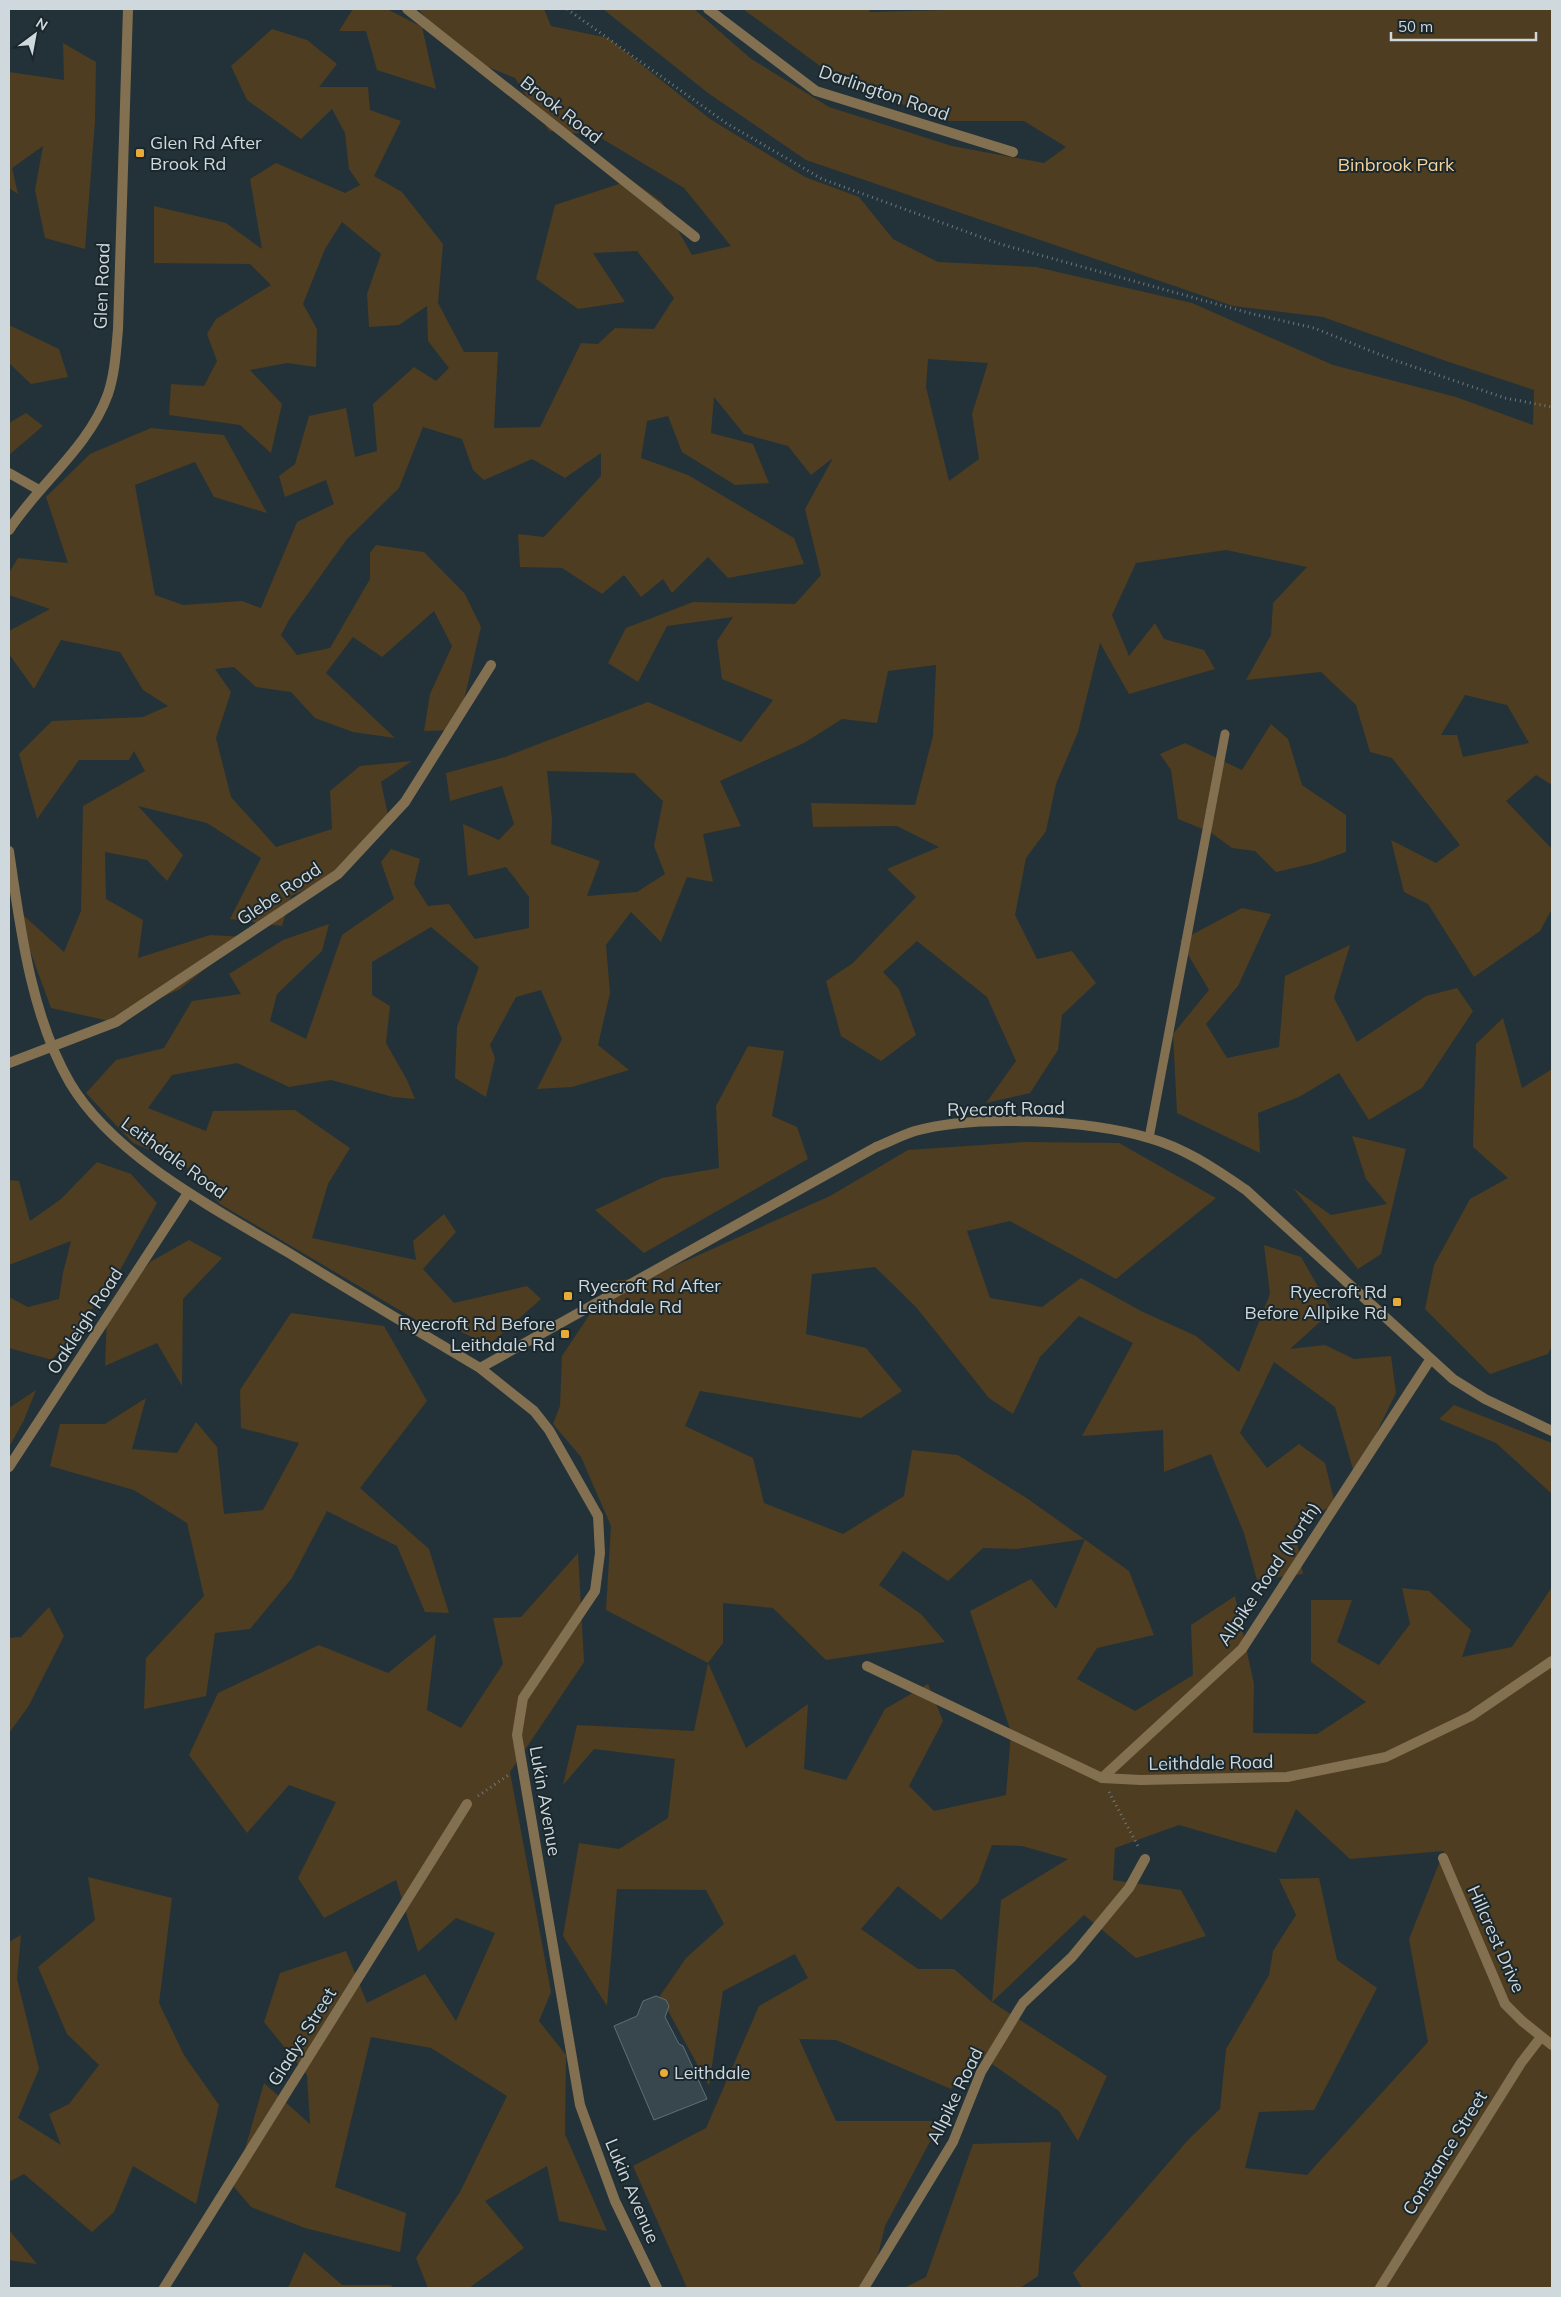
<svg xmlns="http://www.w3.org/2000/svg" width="1561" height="2297" font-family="Mulish,sans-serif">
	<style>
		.green { fill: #4e3d20; fill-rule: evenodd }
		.building { fill: #37474d; stroke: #5e6f75 }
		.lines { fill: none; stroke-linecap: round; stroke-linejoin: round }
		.path { stroke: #6c787e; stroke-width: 3; stroke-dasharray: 1 4; stroke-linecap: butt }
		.service { stroke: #837051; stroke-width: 9 }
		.minor { stroke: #837051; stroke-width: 10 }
		.tertiary { stroke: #837051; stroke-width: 10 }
		.poi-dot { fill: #e8ab37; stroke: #1a282e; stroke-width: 2 }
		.labels { text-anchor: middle; stroke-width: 4; stroke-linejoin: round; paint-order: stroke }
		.street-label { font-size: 18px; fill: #cfd8dc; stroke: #1a282e }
		.poi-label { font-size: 18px; fill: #cfd8dc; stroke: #1a282e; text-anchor: start }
		.park-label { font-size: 18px; fill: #f5d29a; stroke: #1a282e }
	</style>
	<rect width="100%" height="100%" fill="#233238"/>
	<path class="green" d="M 353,9 L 387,9 L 422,27 L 436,89 L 377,70 L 366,31 L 339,31 Z
		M 418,9 L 544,9 L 551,26 L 608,38 L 710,119 L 805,177 L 859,197 L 893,239 L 938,262 L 1036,267 L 1192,303 L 1333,365 L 1456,397 L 1533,425 L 1534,390 L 1443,360 L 1323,317 L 1233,306 L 806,160 L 708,93 L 603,9 L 694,9 L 750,58 L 829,107 L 952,146 L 1044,163 L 1066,147 L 1024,121 L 949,121 L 843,83 L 743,9 L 869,9 L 870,12 L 946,10 L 947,9 L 1552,9 L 1552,785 L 1536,775 L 1506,801 L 1552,849 L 1552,909 L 1540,931 L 1474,977 L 1428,904 L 1404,892 L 1391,840 L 1436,863 L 1460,845 L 1392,758 L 1370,752 L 1356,705 L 1321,672 L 1246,680 L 1271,635 L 1273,603 L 1307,567 L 1226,550 L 1136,563 L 1112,615 L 1129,656 L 1155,623 L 1164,639 L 1204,650 L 1215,669 L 1129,694 L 1100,643 L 1078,732 L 1056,784 L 1046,831 L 1026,858 L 1015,915 L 1037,959 L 1072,951 L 1096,983 L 1062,1015 L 1058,1050 L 1030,1093 L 986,1103 L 1016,1061 L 987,997 L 917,941 L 883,972 L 899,989 L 916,1035 L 881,1061 L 841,1036 L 826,981 L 853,963 L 916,897 L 887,869 L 939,847 L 897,826 L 813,827 L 811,803 L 915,805 L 933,736 L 936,665 L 888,671 L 877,723 L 842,719 L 804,743 L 720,781 L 741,826 L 703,834 L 713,882 L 687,877 L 661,942 L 631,912 L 606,945 L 610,993 L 598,1045 L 629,1070 L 572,1087 L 537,1089 L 562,1039 L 541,990 L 516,997 L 490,1045 L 495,1058 L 486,1097 L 455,1078 L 457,1027 L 479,967 L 431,927 L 372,962 L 372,995 L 390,1006 L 386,1043 L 407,1080 L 415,1099 L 393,1097 L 331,1080 L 289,1087 L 237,1063 L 172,1075 L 148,1108 L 206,1131 L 213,1111 L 295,1110 L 350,1148 L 328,1184 L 312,1238 L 416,1260 L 413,1241 L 444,1214 L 456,1232 L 423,1269 L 454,1303 L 527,1286 L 541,1299 L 489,1345 L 442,1323 L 418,1321 L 220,1204 L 184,1164 L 133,1143 L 86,1093 L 116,1060 L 164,1048 L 192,1001 L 241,994 L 229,974 L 283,940 L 329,924 L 322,951 L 277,994 L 270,1021 L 306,1039 L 342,935 L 394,899 L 381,862 L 391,849 L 420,859 L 414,884 L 428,906 L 449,904 L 475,939 L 529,928 L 529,897 L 506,867 L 468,876 L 463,824 L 499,840 L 514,824 L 502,786 L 450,801 L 446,773 L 505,757 L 648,702 L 741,742 L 773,700 L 722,679 L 717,641 L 733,617 L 667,626 L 638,682 L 608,663 L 626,628 L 693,602 L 795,604 L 821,575 L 805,509 L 833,458 L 811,475 L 788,446 L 744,434 L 714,397 L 711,433 L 753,444 L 769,483 L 735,485 L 682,452 L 668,416 L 647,421 L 641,458 L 688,475 L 794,538 L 804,564 L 728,578 L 708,557 L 672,593 L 663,579 L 641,597 L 624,575 L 602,594 L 562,568 L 520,567 L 518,534 L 544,537 L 601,476 L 601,453 L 565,478 L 532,459 L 484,480 L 473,470 L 462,439 L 423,427 L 399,488 L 347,539 L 289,620 L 281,635 L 297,655 L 330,648 L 370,579 L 370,553 L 376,545 L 424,552 L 465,594 L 481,627 L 457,730 L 424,731 L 430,694 L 452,646 L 434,611 L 382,657 L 353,637 L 326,673 L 395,738 L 353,732 L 315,718 L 291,692 L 256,687 L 234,667 L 215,669 L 231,692 L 216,738 L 231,797 L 276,847 L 332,829 L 330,791 L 360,766 L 412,761 L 381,782 L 389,820 L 342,873 L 291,896 L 282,926 L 230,919 L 261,858 L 207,823 L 138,806 L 183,855 L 167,881 L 147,860 L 105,852 L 106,899 L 143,920 L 138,958 L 210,935 L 245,937 L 180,989 L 109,1021 L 51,1008 L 28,945 L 23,915 L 64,952 L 81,911 L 83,806 L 145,771 L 134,751 L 129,760 L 79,760 L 37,819 L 19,754 L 52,721 L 143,717 L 168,706 L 143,690 L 120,652 L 61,640 L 34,689 L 9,654 L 9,631 L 50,609 L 9,595 L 9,573 L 18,558 L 68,563 L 46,497 L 90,454 L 151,428 L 224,435 L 267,513 L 214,497 L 195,462 L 135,485 L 155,595 L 183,605 L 242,601 L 261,608 L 297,522 L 334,504 L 326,480 L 285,497 L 279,476 L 295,464 L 309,416 L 346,408 L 355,457 L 377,451 L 373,404 L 414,367 L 436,381 L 449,368 L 428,341 L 427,306 L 399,325 L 369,327 L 367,294 L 381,254 L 342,222 L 325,249 L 303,304 L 317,329 L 316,367 L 287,363 L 250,370 L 282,404 L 271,453 L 240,425 L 169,415 L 171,384 L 204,386 L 217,361 L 207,334 L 216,319 L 271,285 L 250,264 L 154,263 L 154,206 L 226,223 L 262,249 L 250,179 L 276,163 L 345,193 L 360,185 L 349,169 L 345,133 L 332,109 L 301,139 L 247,100 L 231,66 L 272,29 L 307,40 L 337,64 L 319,87 L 368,87 L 370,110 L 401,121 L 374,176 L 402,192 L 443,244 L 438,303 L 464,352 L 498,352 L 494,428 L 540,427 L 581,343 L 598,344 L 615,328 L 654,329 L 674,298 L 637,251 L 593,253 L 625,302 L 578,309 L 536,279 L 555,205 L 631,180 L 662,202 L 692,255 L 731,246 L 684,188 L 596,135 L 549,131 L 515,78 L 459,55 ZM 928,359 L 988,363 L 972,414 L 979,459 L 949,481 L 926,387 ZM 1465,695 L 1507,705 L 1529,743 L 1463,757 L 1457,735 L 1441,735 ZM 547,771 L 634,773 L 663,801 L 654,846 L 665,874 L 637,892 L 587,896 L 600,861 L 551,844 L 552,820 Z
		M 63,43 L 96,62 L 95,121 L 85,249 L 45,238 L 35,190 L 43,146 L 12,168 L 18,194 L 9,188 L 9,72 L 64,80 Z
		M 9,325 L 59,349 L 68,377 L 31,384 L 9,363 Z
		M 26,413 L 43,426 L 9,455 L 9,423 Z
		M 1271,724 L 1288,739 L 1302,785 L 1346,815 L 1346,852 L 1315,863 L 1276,872 L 1255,851 L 1232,848 L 1210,832 L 1178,819 L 1171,770 L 1160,754 L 1185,743 L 1242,770 Z
		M 1242,908 L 1271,914 L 1238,986 L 1206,1024 L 1227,1058 L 1279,1047 L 1285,976 L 1350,945 L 1334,998 L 1357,1042 L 1426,996 L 1457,988 L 1473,1011 L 1422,1088 L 1369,1120 L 1339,1073 L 1299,1097 L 1258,1113 L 1260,1153 L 1177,1113 L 1173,1034 L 1209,990 L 1180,941 Z
		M 1503,1018 L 1522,1088 L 1552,1069 L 1552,1346 L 1548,1354 L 1490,1374 L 1425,1309 L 1434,1265 L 1470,1199 L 1508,1178 L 1473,1147 L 1476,1044 Z
		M 748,1046 L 784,1051 L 772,1116 L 797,1127 L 808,1159 L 644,1253 L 595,1210 L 662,1178 L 719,1168 L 716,1106 Z
		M 1352,1136 L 1406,1149 L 1381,1254 L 1358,1269 L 1293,1188 L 1331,1215 L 1387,1204 L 1366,1179 Z
		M 1024,1142 L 1119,1143 L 1216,1198 L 1116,1279 L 1010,1221 L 967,1231 L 990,1298 L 1042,1307 L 1081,1278 L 1141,1311 L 1196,1336 L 1239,1372 L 1270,1294 L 1264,1245 L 1301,1257 L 1332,1311 L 1290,1349 L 1325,1345 L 1354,1359 L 1391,1356 L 1396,1393 L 1355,1476 L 1335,1407 L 1274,1362 L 1240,1433 L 1267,1468 L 1299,1444 L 1325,1463 L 1335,1504 L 1294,1526 L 1303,1574 L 1257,1580 L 1244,1533 L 1211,1454 L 1164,1472 L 1163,1430 L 1082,1436 L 1133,1343 L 1079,1316 L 1040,1357 L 1013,1414 L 989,1398 L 916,1307 L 875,1267 L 812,1274 L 806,1334 L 866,1348 L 902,1391 L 861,1418 L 700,1391 L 685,1426 L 753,1458 L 764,1503 L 843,1534 L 904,1496 L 912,1450 L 958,1455 L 1028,1499 L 1129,1571 L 1154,1635 L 1097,1648 L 1077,1679 L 1135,1711 L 1193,1675 L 1191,1625 L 1235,1596 L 1254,1684 L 1253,1733 L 1317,1734 L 1366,1702 L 1311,1662 L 1311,1600 L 1352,1600 L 1337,1642 L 1379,1665 L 1410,1624 L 1402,1588 L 1429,1591 L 1471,1630 L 1462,1657 L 1512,1647 L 1552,1587 L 1552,2288 L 1082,2288 L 1073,2273 L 1188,2140 L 1220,2109 L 1226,2049 L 1269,1975 L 1273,1951 L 1296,1915 L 1279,1879 L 1319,1878 L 1337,1960 L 1377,1988 L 1314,2110 L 1259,2112 L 1245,2168 L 1307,2175 L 1428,2042 L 1409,1939 L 1444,1851 L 1350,1859 L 1296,1809 L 1276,1853 L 1179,1825 L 1115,1848 L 1113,1880 L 1181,1890 L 1206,1936 L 1136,1958 L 1084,1915 L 992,2002 L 1107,2076 L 1078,2141 L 1059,2111 L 978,2054 L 951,2089 L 836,2040 L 799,2039 L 836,2121 L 941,2121 L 885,2226 L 870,2288 L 687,2288 L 633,2166 L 706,2128 L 759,2006 L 808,1978 L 795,1954 L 723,1991 L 709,2086 L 660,1996 L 686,1958 L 724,1924 L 706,1890 L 617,1889 L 607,2006 L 563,1936 L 579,1843 L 619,1849 L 668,1818 L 675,1759 L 594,1749 L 563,1785 L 577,1725 L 694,1731 L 708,1663 L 606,1610 L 611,1526 L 581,1457 L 553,1424 L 560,1406 L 562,1356 L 612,1281 L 650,1277 L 830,1196 L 908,1150 ZM 1085,1539 L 1056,1609 L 1031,1579 L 970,1611 L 1011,1732 L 1006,1795 L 934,1811 L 909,1786 L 943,1721 L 928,1684 L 885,1709 L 846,1780 L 804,1769 L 808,1704 L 746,1748 L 708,1663 L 723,1643 L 723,1603 L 773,1608 L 826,1660 L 945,1642 L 921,1614 L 879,1585 L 903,1551 L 948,1581 L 983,1548 L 1017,1549 ZM 992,1845 L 1022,1846 L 1068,1859 L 1001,1900 L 992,2002 L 954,1969 L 918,1969 L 861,1929 L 898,1886 L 941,1920 L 978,1883 Z
		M 97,1162 L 131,1174 L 157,1203 L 114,1281 L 52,1360 L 9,1348 L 9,1297 L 28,1307 L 59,1299 L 63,1273 L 71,1241 L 9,1265 L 9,1180 L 19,1181 L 30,1221 L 61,1199 Z
		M 189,1240 L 222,1258 L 183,1299 L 182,1386 L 157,1343 L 105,1366 L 107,1315 L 150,1262 Z
		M 291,1313 L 384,1326 L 427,1401 L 360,1488 L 429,1549 L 449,1613 L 425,1612 L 397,1546 L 327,1511 L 292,1578 L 250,1629 L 215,1633 L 206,1696 L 144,1709 L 146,1658 L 204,1596 L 187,1523 L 134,1490 L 50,1466 L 60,1424 L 105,1424 L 146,1398 L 132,1449 L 177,1453 L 196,1422 L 217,1447 L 224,1514 L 263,1510 L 299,1443 L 241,1428 L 240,1390 Z
		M 36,1390 L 24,1420 L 9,1447 L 9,1408 Z
		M 1454,1405 L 1552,1443 L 1552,1494 L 1496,1443 L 1439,1419 Z
		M 578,1553 L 584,1662 L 510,1772 L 551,1992 L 539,2021 L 566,2055 L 565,2134 L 607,2231 L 559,2221 L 547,2166 L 485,2201 L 524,2248 L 469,2288 L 428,2288 L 416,2258 L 460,2192 L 507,2096 L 431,2048 L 371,2037 L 335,2187 L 406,2213 L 400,2252 L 305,2228 L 251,2207 L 234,2187 L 264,2083 L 310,2124 L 307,2075 L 264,2022 L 280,1973 L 346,1951 L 367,2003 L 425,1974 L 456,2021 L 495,1933 L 456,1918 L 418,1952 L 396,1880 L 324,1918 L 298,1878 L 336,1802 L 289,1785 L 247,1833 L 189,1755 L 218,1693 L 319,1645 L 388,1673 L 436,1634 L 427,1710 L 461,1728 L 503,1664 L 493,1618 L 521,1617 Z
		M 49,1607 L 64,1636 L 28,1707 L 9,1733 L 9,1638 L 21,1637 Z
		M 88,1877 L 172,1898 L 159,2003 L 184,2055 L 219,2105 L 196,2204 L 133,2166 L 114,2212 L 92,2232 L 24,2174 L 9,2182 L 9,1942 L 21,1935 L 17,1979 L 39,2069 L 18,2118 L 61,2145 L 49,2114 L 69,2104 L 99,2065 L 67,2034 L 38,1967 L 95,1920 Z
		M 1051,2142 L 1038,2276 L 1020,2288 L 904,2288 L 926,2277 L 973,2144 Z
		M 9,2230 L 37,2264 L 9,2260 Z
		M 304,2252 L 342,2285 L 391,2285 L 393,2288 L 288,2288 Z"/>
	<path class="building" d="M 656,1996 L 666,2000 L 669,2006 L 665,2017 L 679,2044 L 683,2046 L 707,2099 L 654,2120 L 614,2026 L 637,2016 L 643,2001 Z"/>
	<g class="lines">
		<path class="path" d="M 567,9 L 726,123 L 822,179 L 1000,244 L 1249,313 L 1314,328 L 1391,359 L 1505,398 L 1552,407
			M 1109,1792 L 1139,1848
			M 478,1796 L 510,1774"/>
		<path class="service" d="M 1149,1138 L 1225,734"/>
		<path class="minor" d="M 407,9 L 695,237
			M 708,9 L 816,91 L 1013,152
			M 9,473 L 39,490
			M 9,1063 L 116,1022 L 338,874 L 405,802 L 491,665
			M 9,1467 L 188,1193
			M 867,1666 L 1102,1778 L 1141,1780 L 1287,1777 L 1386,1757 L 1471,1716 L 1552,1661
			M 1102,1778 L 1242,1649 L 1430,1360
			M 1443,1858 L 1505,2004 L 1522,2021 L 1552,2045
			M 164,2288 L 467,1804
			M 864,2288 L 953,2142 L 981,2072 L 1023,2003 L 1072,1957 L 1129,1888 L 1145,1859
			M 1380,2288 L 1521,2063 L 1541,2037"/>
		<path class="tertiary" d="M 9,530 C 39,484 89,447 108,394 C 115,373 116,351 118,329 L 128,9
			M 9,851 C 20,927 31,1016 70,1083 C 114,1157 217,1210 289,1253 C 352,1292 416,1330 480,1368 L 534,1411 L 549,1430 L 598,1516 L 600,1553 L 595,1591 L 523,1698 L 517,1735 L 580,2105 L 615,2201 L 657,2288
			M 480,1368 L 876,1147 C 889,1142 902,1135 915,1131 C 975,1114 1089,1120 1149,1138 C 1185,1148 1215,1169 1246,1190 L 1453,1379 L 1485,1399 L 1552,1431"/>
	</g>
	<g class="poi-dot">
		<rect x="135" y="148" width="10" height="10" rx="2.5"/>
		<rect x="563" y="1291" width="10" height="10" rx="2.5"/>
		<rect x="1392" y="1297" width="10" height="10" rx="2.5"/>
		<rect x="560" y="1329" width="10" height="10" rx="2.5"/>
		<circle cx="664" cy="2073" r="5"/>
	</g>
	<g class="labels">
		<g class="street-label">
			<text transform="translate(884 93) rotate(19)" y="6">Darlington Road</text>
			<text transform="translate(561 110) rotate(38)" y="6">Brook Road</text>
			<text transform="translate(102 286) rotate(-88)" y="6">Glen Road</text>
			<text transform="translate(279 894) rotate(-34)" y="6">Glebe Road</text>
			<text transform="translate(1006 1109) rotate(-1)" y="6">Ryecroft Road</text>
			<text transform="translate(174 1158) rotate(36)" y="6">Leithdale Road</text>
			<text transform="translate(85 1321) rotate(-57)" y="6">Oakleigh Road</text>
			<text transform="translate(1269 1574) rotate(-56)" y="6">Allpike Road (North)</text>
			<text transform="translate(1211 1763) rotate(-1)" y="6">Leithdale Road</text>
			<text transform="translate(545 1801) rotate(80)" y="6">Lukin Avenue</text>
			<text transform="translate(1496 1939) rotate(66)" y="6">Hillcrest Drive</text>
			<text transform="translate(302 2037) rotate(-58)" y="6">Gladys Street</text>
			<text transform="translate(955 2096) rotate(-64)" y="6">Allpike Road</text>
			<text transform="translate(1445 2153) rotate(-58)" y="6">Constance Street</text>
			<text transform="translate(632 2191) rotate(67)" y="6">Lukin Avenue</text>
		</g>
		<g class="poi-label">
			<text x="150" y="149">Glen Rd After<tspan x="150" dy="21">Brook Rd</tspan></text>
			<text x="578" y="1292">Ryecroft Rd After<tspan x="578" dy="21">Leithdale Rd</tspan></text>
			<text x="1387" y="1298" text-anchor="end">Ryecroft Rd<tspan x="1387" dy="21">Before Allpike Rd</tspan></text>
			<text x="555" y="1330" text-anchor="end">Ryecroft Rd Before<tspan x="555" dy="21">Leithdale Rd</tspan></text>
			<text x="674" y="2079">Leithdale</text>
		</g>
		<g class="park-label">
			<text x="1396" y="171">Binbrook Park</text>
		</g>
	</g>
	<rect width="1561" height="2297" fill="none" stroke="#cfd8dc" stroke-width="20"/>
	<g transform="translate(35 35) rotate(32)" stroke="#1a282e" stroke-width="4" paint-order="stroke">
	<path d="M0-4L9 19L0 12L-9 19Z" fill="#cfd8dc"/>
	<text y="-8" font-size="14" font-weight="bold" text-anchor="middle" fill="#cfd8dc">N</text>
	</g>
	<path d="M1391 32v8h145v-8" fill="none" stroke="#cfd8dc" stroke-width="2.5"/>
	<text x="1398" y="32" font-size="15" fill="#cfd8dc" stroke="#1a282e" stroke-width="4" paint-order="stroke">50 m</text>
</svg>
